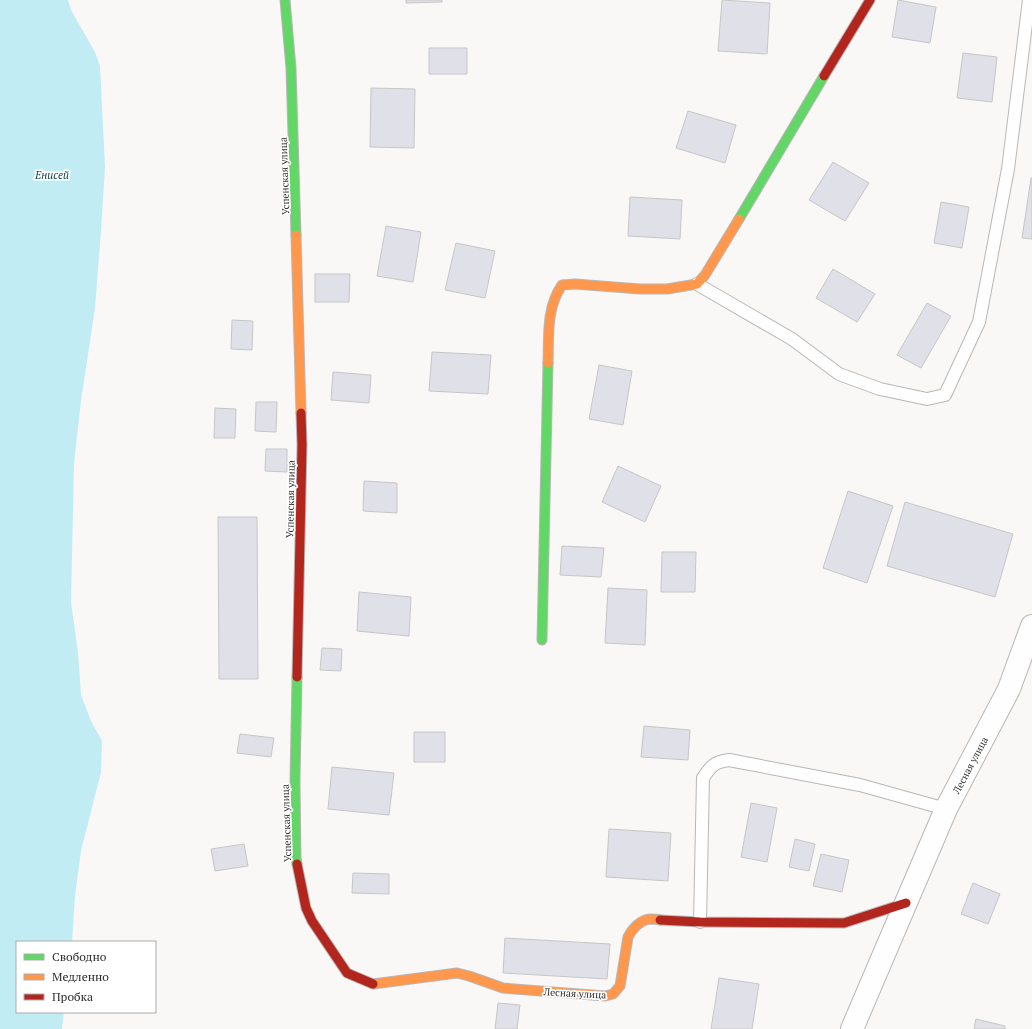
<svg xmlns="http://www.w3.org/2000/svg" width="1032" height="1029" font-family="'PT Serif',serif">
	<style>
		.water { fill: #c1ecf4 }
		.building { fill: #e0e0e9; stroke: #c7c6c6 }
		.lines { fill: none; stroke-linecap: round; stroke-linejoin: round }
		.lane-casing { stroke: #b8b7b6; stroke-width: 14 }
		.street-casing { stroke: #b8b7b6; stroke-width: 24 }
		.fast-casing { stroke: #b8b7b6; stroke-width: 11 }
		.slow-casing { stroke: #b8b7b6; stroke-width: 11 }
		.jam-casing { stroke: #b8b7b6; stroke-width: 11 }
		.lane { stroke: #fefefe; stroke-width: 12 }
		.street { stroke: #fefefe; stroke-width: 22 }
		.fast { stroke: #63d668; stroke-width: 9 }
		.slow { stroke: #ff974d; stroke-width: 9 }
		.jam { stroke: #b3261e; stroke-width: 9 }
		.labels { text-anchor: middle; stroke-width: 3.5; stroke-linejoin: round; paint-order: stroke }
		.street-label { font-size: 10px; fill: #2f2e2d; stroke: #fff }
		.water-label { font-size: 11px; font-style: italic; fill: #0c444d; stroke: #fff }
	</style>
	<rect width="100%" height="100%" fill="#faf8f7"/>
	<path class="water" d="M 0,0 L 68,0 L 71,10 L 95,52 L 100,66 L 105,167 L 101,231 L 95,308 L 81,401 L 74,463 L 71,602 L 78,652 L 81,695 L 91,721 L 102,741 L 101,772 L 81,851 L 75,896 L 72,942 L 17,942 L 17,1012 L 64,1012 L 62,1029 L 0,1029 Z"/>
	<path class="building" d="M 406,0 L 442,0 L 442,2 L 406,3 Z
		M 722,0 L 770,3 L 767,54 L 718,51 Z
		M 898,0 L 936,7 L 930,43 L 892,37 Z
		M 429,48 L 467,48 L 467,74 L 429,74 Z
		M 963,53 L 997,57 L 992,102 L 957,98 Z
		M 371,88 L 415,89 L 414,148 L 370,147 Z
		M 688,111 L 736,125 L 725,163 L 676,148 Z
		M 833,162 L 869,183 L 845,221 L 809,200 Z
		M 1031,178 L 1032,178 L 1032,239 L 1022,238 Z
		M 630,197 L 682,200 L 680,239 L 628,236 Z
		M 941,202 L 969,207 L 962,248 L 934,243 Z
		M 386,226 L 421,232 L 413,282 L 377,276 Z
		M 456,243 L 495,251 L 485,298 L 445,290 Z
		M 833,269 L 875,294 L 857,322 L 816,298 Z
		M 315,274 L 350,274 L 349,302 L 315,302 Z
		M 927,303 L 951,316 L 921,368 L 897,355 Z
		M 232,320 L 253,321 L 252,350 L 231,349 Z
		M 432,352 L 491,355 L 488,394 L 429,391 Z
		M 599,365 L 632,371 L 623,425 L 589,419 Z
		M 333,372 L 371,375 L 369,403 L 331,400 Z
		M 256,402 L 277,402 L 276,432 L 255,431 Z
		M 215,408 L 236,409 L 235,438 L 214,438 Z
		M 266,449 L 287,449 L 287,472 L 265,471 Z
		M 618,466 L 661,486 L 645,522 L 602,502 Z
		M 364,481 L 397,483 L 397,513 L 363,511 Z
		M 848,491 L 893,506 L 867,583 L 823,568 Z
		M 905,502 L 1013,534 L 995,597 L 887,566 Z
		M 218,517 L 257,517 L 258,679 L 219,679 Z
		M 562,546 L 604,548 L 601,577 L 560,575 Z
		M 662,552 L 696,552 L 695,592 L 661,592 Z
		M 608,588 L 647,590 L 645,645 L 605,643 Z
		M 359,592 L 411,597 L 409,636 L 357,631 Z
		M 322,648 L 342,649 L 341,671 L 320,670 Z
		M 644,726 L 690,730 L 688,760 L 641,757 Z
		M 414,732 L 445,732 L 445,762 L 414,762 Z
		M 240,734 L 274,738 L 271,757 L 237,753 Z
		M 332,767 L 394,773 L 389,815 L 328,809 Z
		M 751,803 L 777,808 L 767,862 L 741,857 Z
		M 609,829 L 671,833 L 668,881 L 606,877 Z
		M 795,839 L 815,844 L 809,871 L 789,867 Z
		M 244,844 L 248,866 L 215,871 L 211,849 Z
		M 821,854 L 849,860 L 842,892 L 813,886 Z
		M 353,873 L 389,874 L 389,894 L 352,893 Z
		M 973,883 L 1000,894 L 988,924 L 961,914 Z
		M 505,938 L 610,944 L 607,979 L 503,973 Z
		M 719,978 L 759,984 L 752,1029 L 711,1029 Z
		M 498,1003 L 520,1005 L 517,1029 L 495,1029 Z
		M 976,1019 L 1005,1026 L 1005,1029 L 974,1029 Z"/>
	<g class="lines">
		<g class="lane-casing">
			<path id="lane" d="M 697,284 L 792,339 L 839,374 L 880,389 L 927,399 L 945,395 L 979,322 L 1008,169 L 1029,0
				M 700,922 L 703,778 C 711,766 714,762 729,760 L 860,785 L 946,809"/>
		</g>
		<g class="street-casing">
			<path id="street" d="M 852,1029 L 946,809 L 1009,689 L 1032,626"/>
		</g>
		<g class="fast-casing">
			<path id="fast" d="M 285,0 L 291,68 L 296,235
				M 739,219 L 824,76
				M 542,640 L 548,363
				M 297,677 L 295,781 L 296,857 L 297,864"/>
		</g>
		<g class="slow-casing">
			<path id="slow" d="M 296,235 L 301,413
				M 548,363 C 549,336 546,308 562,285 L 575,284 L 640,289 L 667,289 L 697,284 L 705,275 L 739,219
				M 373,984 L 457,973 L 469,976 L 503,988 L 605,996 L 613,994 L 620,986 L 628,937 C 632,929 640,920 650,919 C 653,919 657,919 660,920"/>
		</g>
		<g class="jam-casing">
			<path id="jam" d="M 824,76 L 870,0
				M 297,677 L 302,445 L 301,413
				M 297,864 L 306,908 L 312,921 L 347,973 L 373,984
				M 660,920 L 700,922 L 844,923 L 906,903"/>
		</g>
		<use href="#lane" class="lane"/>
		<use href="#street" class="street"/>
		<use href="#fast" class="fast"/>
		<use href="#slow" class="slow"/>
		<use href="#jam" class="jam"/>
	</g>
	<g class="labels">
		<g class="street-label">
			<text transform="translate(284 176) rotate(-92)" y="4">Успенская улица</text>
			<text transform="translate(290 499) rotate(-89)" y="4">Успенская улица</text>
			<text transform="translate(970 765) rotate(-62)" y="4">Лесная улица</text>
			<text transform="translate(286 823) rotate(-92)" y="4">Успенская улица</text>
			<text transform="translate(575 993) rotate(3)" y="4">Лесная улица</text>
		</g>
		<g class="water-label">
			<text x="52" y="179">Енисей</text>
		</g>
	</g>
	<rect x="16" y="941" width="140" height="72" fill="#ffffff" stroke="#acabab"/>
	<rect x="24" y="954" width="20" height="6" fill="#63d668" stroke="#acabab"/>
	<text x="52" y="961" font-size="12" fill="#2f2e2d">Свободно</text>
	<rect x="24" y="974" width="20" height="6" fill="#ff974d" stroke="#acabab"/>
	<text x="52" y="981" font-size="12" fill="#2f2e2d">Медленно</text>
	<rect x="24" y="994" width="20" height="6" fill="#b3261e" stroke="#acabab"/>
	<text x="52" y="1001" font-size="12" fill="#2f2e2d">Пробка</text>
</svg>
